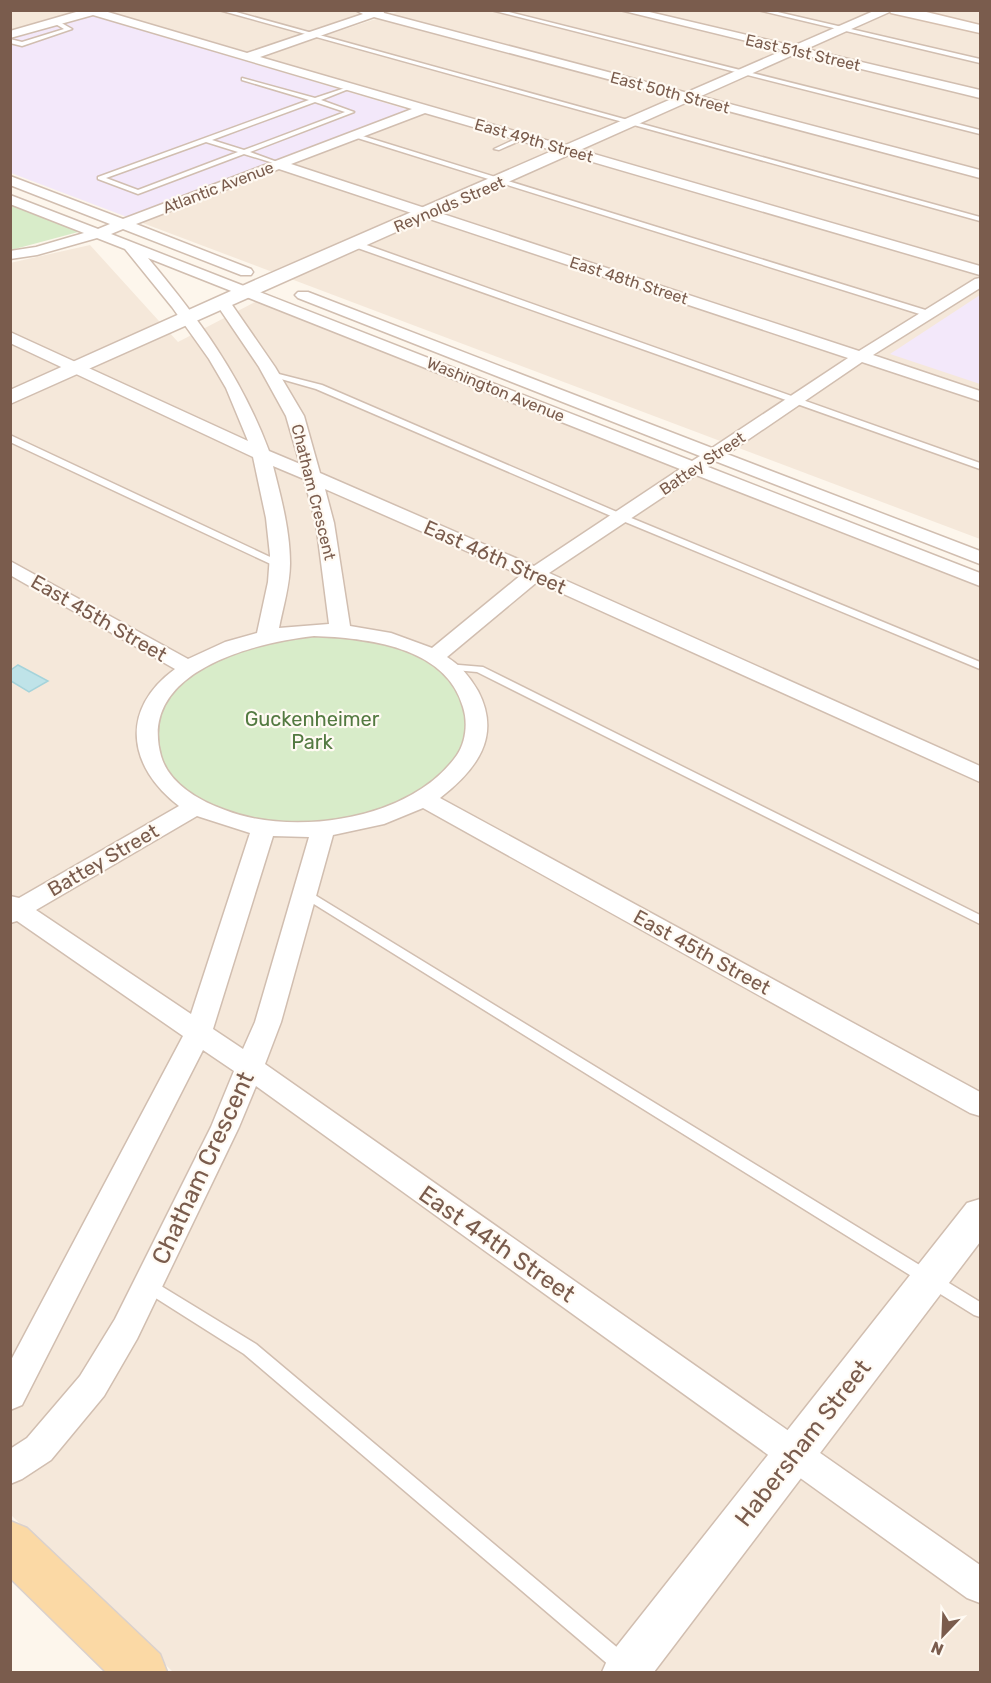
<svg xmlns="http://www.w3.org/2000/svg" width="991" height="1683" font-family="Rubik,sans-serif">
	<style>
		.residential { fill: #f5e8da }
		.education { fill: #f3e8fa }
		.green { fill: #d8ecc9 }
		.water { fill: #bfe3e8; stroke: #a5d3da; stroke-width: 1.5 }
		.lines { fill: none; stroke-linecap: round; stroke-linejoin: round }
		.service-casing { stroke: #d1beb0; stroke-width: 3 }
		.minor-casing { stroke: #d1beb0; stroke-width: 3 }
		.tertiary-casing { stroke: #d1beb0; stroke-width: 3 }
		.secondary-casing { stroke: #d6c0b0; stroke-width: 3 }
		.primary-casing { stroke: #dad1cd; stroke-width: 3 }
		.service { fill: #fff; fill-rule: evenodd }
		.minor { fill: #fff; fill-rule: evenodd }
		.tertiary { fill: #fff; fill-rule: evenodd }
		.secondary { fill: #fff; fill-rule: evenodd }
		.primary { fill: #fbd9a5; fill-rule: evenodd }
		.labels { text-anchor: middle; stroke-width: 4.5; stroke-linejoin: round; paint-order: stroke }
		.far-street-label { font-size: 16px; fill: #7a5c4d; stroke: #fffaf3 }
		.street-label { font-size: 20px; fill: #7a5c4d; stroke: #fffaf3 }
		.park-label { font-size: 20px; fill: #537a41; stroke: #fffaf3 }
		.near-street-label { font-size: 24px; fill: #7a5c4d; stroke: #fffaf3 }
	</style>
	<rect width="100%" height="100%" fill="#fdf6ec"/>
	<path class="residential" d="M 11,11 L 84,11 L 11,31 Z
		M 107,11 L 373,11 L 248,52 Z
		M 400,11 L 980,11 L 980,539 L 140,222 L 436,108 L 260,57 Z
		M 90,245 L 178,342 L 263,298 L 980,572 L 980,1672 L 173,1672 L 11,1515 L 10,263 Z"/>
	<path class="education" d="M 88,14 L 409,110 L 127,217 L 11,173 L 10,37 Z
		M 980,295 L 980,384 L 890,354 Z"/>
	<path class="green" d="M 11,204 L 82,231 L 11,250 Z
		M 287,632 L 399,641 L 447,667 L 476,736 L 424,799 L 305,830 L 195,807 L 147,753 L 162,693 L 188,668 Z"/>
	<path class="water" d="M 18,665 L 48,681 L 29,692 L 11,681 L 11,670 Z"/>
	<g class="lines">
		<g class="service-casing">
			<path id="service" d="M 219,10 L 229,10 L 980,217 L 980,221 Z
				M 491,10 L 501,10 L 980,130 L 980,134 Z
				M 758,10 L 769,10 L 980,59 L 980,63 Z
				M 54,21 L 58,21 L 72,29 L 22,46 L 10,43 L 10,39 L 22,42 L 64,29 L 54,23 Z
				M 242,78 L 315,98 L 351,86 L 351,88 L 321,100 L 354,112 L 250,152 L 280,163 L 280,165 L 244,154 L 138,194 L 98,179 L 98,177 L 309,100 L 242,80 ZM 315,102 L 345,112 L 244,150 L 212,140 ZM 206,142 L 238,152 L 138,190 L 106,178 Z
				M 353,133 L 932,312 L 933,314 L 926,316 L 351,136 L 350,135 Z
				M 524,135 L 527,137 L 526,138 L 499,150 L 494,149 Z
				M 352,242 L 358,242 L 980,463 L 980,469 L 352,246 Z
				M 267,371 L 322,385 L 624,515 L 980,662 L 980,669 L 618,519 L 316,389 L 267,375 Z
				M 10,435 L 283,563 L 285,565 L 283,567 L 277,567 L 10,442 Z
				M 447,664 L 483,667 L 980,915 L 980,924 L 477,672 L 443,669 L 442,667 L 443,665 Z
				M 305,889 L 980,1302 L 980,1317 L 974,1315 L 301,896 L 299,893 L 301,890 Z
				M 148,1278 L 256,1344 L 638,1665 L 640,1672 L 617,1672 L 244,1354 L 143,1290 L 140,1285 L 143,1280 Z"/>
		</g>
		<g class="minor-casing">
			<path id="minor" d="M 83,10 L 101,10 L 247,53 L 363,14 L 355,10 L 383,10 L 384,13 L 980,170 L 980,178 L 374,17 L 260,57 L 980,266 L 980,275 L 425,113 L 291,164 L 859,351 L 975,279 L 980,278 L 980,288 L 873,355 L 980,391 L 980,401 L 862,362 L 727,454 L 980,551 L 980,564 L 715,461 L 708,467 L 980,573 L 980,586 L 696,475 L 549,573 L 980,766 L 980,782 L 537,582 L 447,657 C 460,665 470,677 478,691 C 502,737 476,770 440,798 L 980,1092 L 980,1116 L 970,1113 L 423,808 L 384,824 L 333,835 L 281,1022 L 265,1064 L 980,1565 L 980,1603 L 967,1598 L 256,1086 L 239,1127 L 137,1339 L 104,1396 L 51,1460 L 22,1479 L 10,1484 L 10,1449 L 27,1438 L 80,1376 L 115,1319 L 211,1127 L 234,1071 L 203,1050 L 22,1405 L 10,1410 L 10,1362 L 183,1036 L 17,921 L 10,923 L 10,896 L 19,898 L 179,806 C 128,767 119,710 175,669 L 10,575 L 10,561 L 188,659 L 225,642 L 257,633 L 268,582 L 270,555 L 266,518 L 253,457 L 10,343 L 10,332 L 248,441 L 226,388 L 209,359 L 172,307 L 125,249 L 97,238 L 37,255 L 10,259 L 10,251 L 36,247 L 84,233 L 10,204 L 10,195 L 98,229 L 110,224 L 10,185 L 10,176 L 123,219 L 412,109 L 93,15 L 10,38 L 10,31 ZM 279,169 L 848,358 L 712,448 L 308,292 L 298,292 L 295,295 L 298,298 L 700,456 L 692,461 L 111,234 L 123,229 L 241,275 L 251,275 L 253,272 L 251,269 L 136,224 ZM 148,258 L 680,469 L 534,566 L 320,473 L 304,416 L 275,367 L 228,299 L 218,299 L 215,302 L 259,367 L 286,416 L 300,464 L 269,451 C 241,376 199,319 148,258 ZM 273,466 L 304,479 L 316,523 L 329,624 L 279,628 C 283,607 290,585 290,563 C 290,531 281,497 273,466 ZM 325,489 L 521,575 L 432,648 L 391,633 L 350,626 L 334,523 ZM 314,636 C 366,638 446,646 463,707 C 468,722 466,742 457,755 C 412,820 294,837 225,810 C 200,801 169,784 161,756 C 137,671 254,643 314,636 ZM 197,816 L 250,833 L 191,1014 L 36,910 ZM 273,836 L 309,837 L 255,1022 L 243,1049 L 213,1029 Z
				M 620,10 L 641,10 L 980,90 L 980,98 Z"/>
		</g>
		<g class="tertiary-casing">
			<path id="tertiary" d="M 876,10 L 894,10 L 10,404 L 10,390 L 262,277 Z
				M 980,1199 L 980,1242 L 654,1672 L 602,1672 L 609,1656 L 967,1203 Z"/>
		</g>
		<g class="secondary-casing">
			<path id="secondary" d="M 889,10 L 918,10 L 980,25 L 980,33 L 891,13 Z"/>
		</g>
		<g class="primary-casing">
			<path id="primary" d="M 10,1521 L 27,1528 L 160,1654 L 167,1672 L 106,1672 L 10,1578 Z"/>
		</g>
		<use href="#service" class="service"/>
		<use href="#minor" class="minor"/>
		<use href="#tertiary" class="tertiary"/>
		<use href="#secondary" class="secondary"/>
		<use href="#primary" class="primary"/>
	</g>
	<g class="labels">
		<g class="far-street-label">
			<text transform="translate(803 52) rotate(13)" y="6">East 51st Street</text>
			<text transform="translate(670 92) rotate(15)" y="6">East 50th Street</text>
			<text transform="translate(534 140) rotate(16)" y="6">East 49th Street</text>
			<text transform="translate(218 187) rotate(-21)" y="6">Atlantic Avenue</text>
			<text transform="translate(449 204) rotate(-23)" y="6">Reynolds Street</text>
			<text transform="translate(629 280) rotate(18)" y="6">East 48th Street</text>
			<text transform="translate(496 389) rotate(22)" y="6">Washington Avenue</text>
			<text transform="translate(702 463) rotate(-34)" y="6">Battey Street</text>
			<text transform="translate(314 492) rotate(76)" y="6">Chatham Crescent</text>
		</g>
		<g class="street-label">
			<text transform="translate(495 557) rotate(24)" y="7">East 46th Street</text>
			<text transform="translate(99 618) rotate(30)" y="7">East 45th Street</text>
			<text transform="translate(103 860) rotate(-30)" y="7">Battey Street</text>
			<text transform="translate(702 952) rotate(29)" y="7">East 45th Street</text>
		</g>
		<g class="park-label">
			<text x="312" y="726">Guckenheimer<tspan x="312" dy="23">Park</tspan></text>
		</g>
		<g class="near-street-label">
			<text transform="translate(203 1168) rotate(-65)" y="8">Chatham Crescent</text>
			<text transform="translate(497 1244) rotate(35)" y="8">East 44th Street</text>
			<text transform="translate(803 1443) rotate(-52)" y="8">Habersham Street</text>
		</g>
	</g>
	<rect width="991" height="1683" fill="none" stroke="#7a5c4d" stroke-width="24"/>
	<g transform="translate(943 1635) rotate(203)" stroke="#fffaf3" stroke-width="4.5" paint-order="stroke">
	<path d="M0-4.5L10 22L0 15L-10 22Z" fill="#7a5c4d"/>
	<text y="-9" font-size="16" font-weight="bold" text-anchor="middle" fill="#7a5c4d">N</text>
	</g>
</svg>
